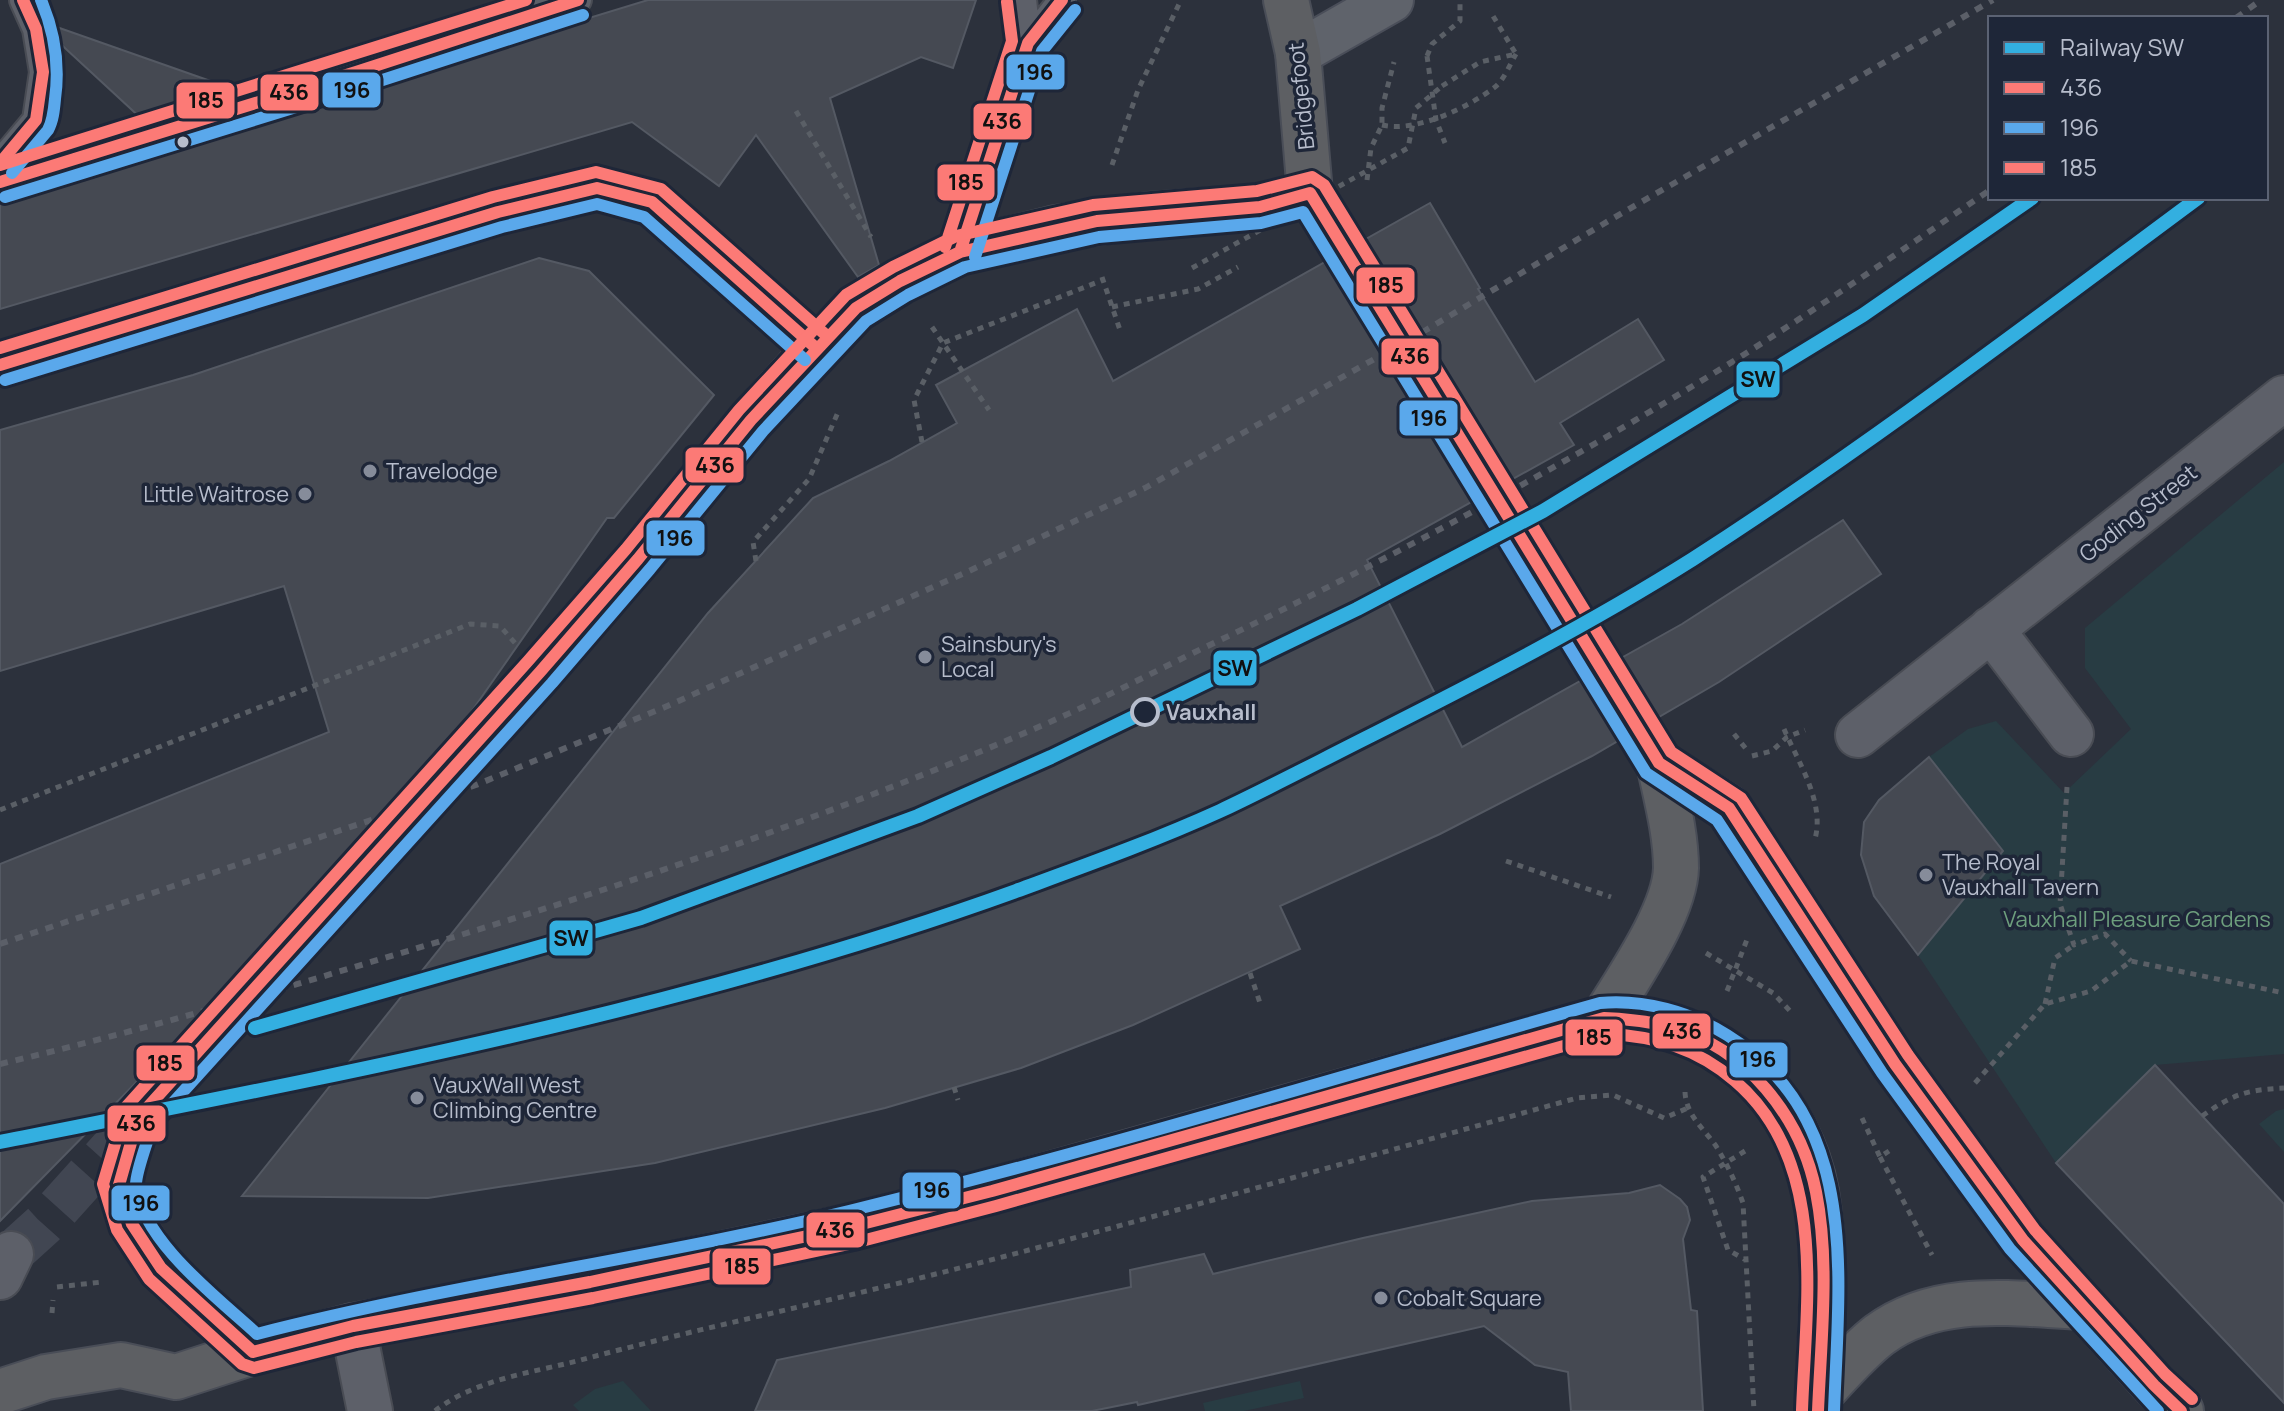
<svg xmlns="http://www.w3.org/2000/svg" width="2284" height="1411" font-family="Manrope,sans-serif">
	<style>
		.green { fill: #283c43 }
		.building { fill: #454952; stroke: #545963; stroke-width: 2 }
		.lines { fill: none; stroke-linecap: round; stroke-linejoin: round }
		.street-tunnel { stroke: #414652; stroke-width: 44; stroke-dasharray: 44 22; stroke-linecap: butt }
		.highway-tunnel { stroke: #414652; stroke-width: 44; stroke-dasharray: 44 22; stroke-linecap: butt }
		.lane-casing { stroke: #494c54; stroke-width: 30 }
		.street-casing { stroke: #494c54; stroke-width: 48 }
		.primary-casing { stroke: #4a4e59; stroke-width: 48 }
		.highway-casing { stroke: #494d57; stroke-width: 48 }
		.path { stroke: #5a5f66; stroke-width: 5; stroke-dasharray: 6 6; stroke-linecap: butt }
		.lane { stroke: #5d6069; stroke-width: 26 }
		.street { stroke: #5d6069; stroke-width: 44 }
		.primary { stroke: #5f636b; stroke-width: 44 }
		.highway { stroke: #5d5f63; stroke-width: 44 }
		.rail { stroke: #5b5f68; stroke-width: 6; stroke-dasharray: 8 8; stroke-linecap: butt }
		.path-bridge { stroke: #5a5f66; stroke-width: 5; stroke-dasharray: 6 6; stroke-linecap: butt }
		.bus-1-casing { stroke: #1e2638; stroke-width: 18 }
		.bus-2-casing { stroke: #1e2638; stroke-width: 18 }
		.bus-3-casing { stroke: #1e2638; stroke-width: 18 }
		.bus-1 { stroke: #fc7a76; stroke-width: 12 }
		.bus-2 { stroke: #5aa8eb; stroke-width: 12 }
		.bus-3 { stroke: #fc7a76; stroke-width: 12 }
		.rail-1-casing { stroke: #1e2638; stroke-width: 20 }
		.rail-1 { stroke: #33afe0; stroke-width: 14 }
		.bus-dot { fill: #b7bdcc; stroke: #1e2638; stroke-width: 3 }
		.poi-dot { fill: #868c9a; stroke: #1e2638; stroke-width: 3 }
		.stop-dot { fill: #1e2638; stroke: #b7bdcc; stroke-width: 4 }
		.labels { text-anchor: middle; stroke-width: 7; stroke-linejoin: round; paint-order: stroke }
		.street-label { font-size: 22px; fill: #b7bdcc; stroke: #1e2638 }
		.poi-label { font-size: 22px; fill: #b7bdcc; stroke: #1e2638; text-anchor: start }
		.stop-label { font-size: 22px; font-weight: bold; fill: #b7bdcc; stroke: #1e2638; text-anchor: start }
		.park-label { font-size: 22px; fill: #6d9e7d; stroke: #1e2638 }
		.line-badge { stroke: #1e2638; stroke-width: 3 }
		.pale-badge-label { font-size: 22px; text-anchor: middle; font-weight: bold; fill: #111 }
	</style>
	<rect width="100%" height="100%" fill="#2c313c"/>
	<path class="green" d="M 2284,462 L 2284,1054 L 2155,1065 L 2056,1163 L 1918,955 L 2003,851 L 1929,757 L 1968,729 L 1996,721 L 2064,793 L 2131,729 L 2085,668 L 2085,628 Z
		M 2284,1109 L 2284,1152 L 2259,1124 L 2276,1111 Z
		M 623,1381 L 651,1411 L 579,1411 L 573,1405 L 595,1389 Z
		M 1300,1381 L 1304,1398 L 1244,1411 L 1205,1411 L 1203,1403 Z"/>
	<path class="building" d="M 648,0 L 976,0 L 953,68 L 921,57 L 830,98 L 879,265 L 858,277 L 756,135 L 719,186 L 632,122 L 0,309 L 0,198 Z
		M 51,25 L 239,91 L 144,121 L 53,37 Z
		M 1430,203 L 1480,288 L 1478,289 L 1535,382 L 1638,319 L 1664,360 L 1560,423 L 1574,445 L 1367,560 L 1462,747 L 1682,624 L 1843,520 L 1881,574 L 1719,682 L 1592,756 L 1440,834 L 1280,906 L 1300,949 L 1133,1025 L 1021,1068 L 885,1108 L 655,1163 L 428,1198 L 242,1196 L 708,613 L 813,498 L 889,461 L 957,423 L 936,385 L 1077,309 L 1113,381 Z
		M 539,258 L 589,271 L 714,395 L 614,518 L 607,518 L 469,715 L 276,940 L 0,1221 L 0,864 L 329,732 L 284,586 L 0,671 L 0,430 L 193,375 Z
		M 1929,757 L 2003,851 L 1918,955 L 1874,896 L 1861,855 L 1864,822 L 1879,800 Z
		M 2155,1065 L 2284,1204 L 2284,1403 L 2056,1163 Z
		M 1660,1185 L 1680,1199 L 1687,1207 L 1690,1220 L 1683,1239 L 1691,1310 L 1697,1311 L 1703,1411 L 1571,1411 L 1568,1372 L 1535,1365 L 1484,1326 L 1138,1405 L 1137,1402 L 1092,1411 L 755,1411 L 777,1360 L 1131,1287 L 1130,1270 L 1204,1254 L 1213,1274 L 1363,1238 L 1532,1201 L 1629,1193 Z"/>
	<g class="lines">
		<path class="street-tunnel" d="M 132,1224 L 119,1185 L 136,1127
			M 11,1254 L 43,1225 L 540,672 L 638,559"/>
		<path class="highway-tunnel" d="M 1310,193 L 1659,763"/>
		<g class="lane-casing">
			<path id="lane" d="M 1023,0 L 1028,43
				M 0,163 L 36,120 L 43,72 L 36,29 L 23,0
				M 0,182 L 356,72 L 578,0
				M 960,252 L 1028,43 L 1062,0
				M 0,365 L 498,212 L 597,188 L 652,202 L 816,348"/>
		</g>
		<g class="street-casing">
			<path id="street" d="M 638,559 L 751,420 L 816,348 L 856,308 L 900,281 L 960,252 L 1056,228 L 1149,215 L 1260,207 L 1310,193
				M 1991,629 L 2071,734
				M 1858,735 L 2284,398
				M 132,1224 L 161,1268 L 253,1352
				M 0,1277 L 11,1254
				M 353,1326 L 370,1411"/>
		</g>
		<g class="primary-casing">
			<path id="primary" d="M 1298,53 L 1391,0"/>
		</g>
		<g class="highway-casing">
			<path id="highway" d="M 1286,0 L 1298,53 L 1310,193
				M 1659,763 L 1729,808 L 1895,1064 L 2023,1240 L 2154,1385 L 2181,1411
				M 1604,1018 C 1627,980 1675,912 1676,868 C 1676,833 1666,797 1659,763
				M 0,1392 L 46,1377 L 121,1365 L 176,1377 L 253,1352 L 353,1326 L 590,1282 L 850,1227 L 992,1191 L 1604,1018 C 1616,1019 1629,1018 1641,1020 C 1730,1032 1800,1104 1816,1192 C 1828,1264 1820,1338 1818,1411
				M 1818,1396 C 1837,1376 1857,1352 1879,1335 C 1938,1291 2015,1304 2082,1307"/>
		</g>
		<path class="path" d="M 1427,56 L 1436,120 L 1445,143
			M 1427,56 L 1432,44 L 1460,21 L 1460,0
			M 1442,86 L 1480,62 L 1516,54 L 1490,11
			M 796,111 L 871,237
			M 1382,125 C 1416,133 1469,107 1495,87 C 1504,80 1510,64 1516,54
			M 1112,165 L 1138,90 L 1181,0
			M 1367,180 L 1371,148 L 1382,125 L 1382,108 L 1394,62
			M 1102,277 L 1121,333
			M 1112,307 L 1198,289 L 1238,267
			M 932,327 L 989,410
			M 922,442 L 914,400 L 943,343 L 1103,280
			M 756,561 L 753,542 L 809,479 L 839,410
			M 1784,729 C 1798,762 1825,802 1815,839
			M 1734,734 L 1747,750
			M 1752,756 L 1772,751 L 1787,737 L 1805,730
			M 2067,787 L 2060,904 L 2074,945 L 2105,934 L 2131,961
			M 0,810 L 470,624 L 500,626 L 515,643
			M 1506,861 L 1611,897
			M 1706,953 L 1773,993 L 1792,1013
			M 1250,973 L 1260,1003
			M 1727,991 L 1748,937
			M 2045,1004 L 2055,958 L 2074,945
			M 1975,1083 L 2045,1004 L 2091,991 L 2131,961 L 2284,993
			M 954,1087 L 958,1100
			M 1685,1092 C 1686,1115 1704,1129 1716,1146 C 1727,1164 1736,1183 1743,1203 L 1754,1411
			M 2202,1116 C 2234,1094 2245,1090 2284,1088
			M 1862,1118 L 1880,1157 L 1889,1151
			M 1745,1151 L 1703,1177 L 1728,1250 L 1746,1260
			M 1880,1157 L 1932,1255
			M 57,1287 L 102,1282
			M 52,1313 L 53,1300
			M 435,1411 C 474,1380 530,1373 577,1361 C 692,1330 808,1306 924,1277 C 1143,1222 1360,1158 1577,1098 L 1613,1095 L 1664,1118 L 1688,1108"/>
		<use href="#lane" class="lane"/>
		<use href="#street" class="street"/>
		<use href="#primary" class="primary"/>
		<use href="#highway" class="highway"/>
		<path class="rail" d="M 2236,18 L 2261,0
			M 0,944 L 476,785 L 665,707 L 969,571 L 1145,488 L 1426,330 L 1610,220 L 1993,0
			M 0,1064 C 128,1034 255,997 381,959 C 603,893 821,820 1034,729 C 1088,706 1140,679 1193,653 C 1368,570 1540,479 1706,378 C 1803,319 1896,254 1990,190"/>
		<path class="path-bridge" d="M 1192,268 L 1408,148 L 1416,108 L 1442,86"/>
		<g class="bus-1-casing">
			<path id="bus-1" d="M 0,163 L 36,120 L 43,72 L 36,29 L 23,0
				M 0,182 L 356,72 L 578,0
				M 960,252 L 1028,43 L 1062,0
				M 0,365 L 498,212 L 597,188 L 652,202 L 816,348
				M 1818,1411 C 1821,1339 1830,1263 1816,1192 C 1801,1117 1746,1047 1670,1027 C 1648,1021 1627,1019 1604,1018 L 992,1191 L 850,1227 L 590,1282 L 353,1326 L 253,1352 L 161,1268 L 132,1224 L 119,1185 L 138,1118 L 540,672 L 638,559 L 751,420 L 856,308 L 900,281 L 960,252 L 1097,221 L 1260,207 L 1310,193 L 1659,763 L 1729,808 L 1895,1064 L 2023,1240 L 2154,1385 L 2181,1411"/>
		</g>
		<g class="bus-2-casing">
			<path id="bus-2" d="M 12,173 L 48,130 C 53,121 54,110 55,99 C 60,64 55,33 41,0
				M 5,197 L 361,87 L 583,15
				M 975,257 L 1042,51 L 1075,10
				M 5,380 L 502,227 L 597,204 L 644,217 L 805,360
				M 1834,1411 C 1839,1276 1861,1118 1727,1035 C 1690,1012 1644,999 1600,1003 C 1350,1073 1101,1150 849,1211 C 653,1258 452,1284 257,1334 C 218,1298 143,1242 136,1186 C 135,1173 148,1141 152,1126 L 552,683 L 650,569 L 763,431 L 866,321 L 908,295 L 965,267 L 1099,237 L 1261,223 L 1303,212 L 1646,773 L 1717,820 L 1882,1073 L 2010,1249 L 2158,1411"/>
		</g>
		<g class="bus-3-casing">
			<path id="bus-3" d="M 0,165 L 526,0
				M 945,247 L 1012,41 L 1007,2
				M 0,348 L 493,197 L 596,172 L 661,189 L 827,336
				M 1802,1410 C 1806,1301 1829,1161 1735,1081 C 1697,1048 1655,1036 1606,1034 L 996,1206 L 854,1243 L 593,1298 L 356,1342 L 254,1368 L 242,1364 L 149,1279 L 117,1230 L 103,1184 L 126,1107 L 528,661 L 626,549 L 739,410 L 846,295 L 893,267 L 956,236 L 1093,205 L 1257,191 L 1312,177 L 1324,185 L 1671,752 L 1741,798 L 1908,1055 L 2035,1230 L 2165,1374 L 2192,1399"/>
		</g>
		<use href="#bus-1" class="bus-1"/>
		<use href="#bus-2" class="bus-2"/>
		<use href="#bus-3" class="bus-3"/>
		<g class="rail-1-casing">
			<path id="rail-1" d="M 255,1028 L 641,918 L 918,816 L 1051,757 L 1357,609 L 1543,511 L 1863,315 L 2032,198
				M 0,1142 C 342,1074 687,1010 1016,891 C 1084,866 1154,841 1220,811 C 1271,787 1322,760 1372,735 C 1481,680 1590,624 1693,559 C 1867,447 2032,321 2198,198"/>
		</g>
		<use href="#rail-1" class="rail-1"/>
	</g>
	<circle class="bus-dot" cx="183" cy="142" r="7"/>
	<g class="poi-dot">
		<circle cx="370" cy="471" r="8"/>
		<circle cx="305" cy="494" r="8"/>
		<circle cx="925" cy="657" r="8"/>
		<circle cx="1926" cy="875" r="8"/>
		<circle cx="417" cy="1098" r="8"/>
		<circle cx="1381" cy="1298" r="8"/>
	</g>
	<circle class="stop-dot" cx="1145" cy="712" r="13"/>
	<g class="labels">
		<g class="street-label">
			<text transform="translate(1301 96) rotate(-96)" y="8">Bridgefoot</text>
			<text transform="translate(2138 513) rotate(-38)" y="8">Goding Street</text>
		</g>
		<g class="poi-label">
			<text x="386" y="479">Travelodge</text>
			<text x="289" y="502" text-anchor="end">Little Waitrose</text>
			<text x="941" y="652">Sainsbury's<tspan x="941" dy="25">Local</tspan></text>
			<text x="1942" y="870">The Royal<tspan x="1942" dy="25">Vauxhall Tavern</tspan></text>
			<text x="433" y="1093">VauxWall West<tspan x="433" dy="25">Climbing Centre</tspan></text>
			<text x="1397" y="1306">Cobalt Square</text>
		</g>
		<g class="stop-label">
			<text x="1166" y="720">Vauxhall</text>
		</g>
		<g class="park-label">
			<text x="2137" y="927">Vauxhall Pleasure Gardens</text>
		</g>
	</g>
	<g class="line-badge">
		<rect x="1005" y="53" width="61" height="38" rx="8" fill="#5aa8eb"/>
		<rect x="321" y="71" width="61" height="38" rx="8" fill="#5aa8eb"/>
		<rect x="259" y="73" width="61" height="39" rx="8" fill="#fc7a76"/>
		<rect x="175" y="81" width="61" height="39" rx="8" fill="#fc7a76"/>
		<rect x="972" y="102" width="61" height="39" rx="8" fill="#fc7a76"/>
		<rect x="936" y="163" width="60" height="39" rx="8" fill="#fc7a76"/>
		<rect x="1355" y="266" width="61" height="39" rx="8" fill="#fc7a76"/>
		<rect x="1380" y="337" width="60" height="39" rx="8" fill="#fc7a76"/>
		<rect x="1735" y="360" width="46" height="39" rx="8" fill="#33afe0"/>
		<rect x="1398" y="399" width="61" height="38" rx="8" fill="#5aa8eb"/>
		<rect x="684" y="446" width="61" height="38" rx="8" fill="#fc7a76"/>
		<rect x="645" y="519" width="61" height="38" rx="8" fill="#5aa8eb"/>
		<rect x="1212" y="649" width="46" height="38" rx="8" fill="#33afe0"/>
		<rect x="548" y="919" width="46" height="38" rx="8" fill="#33afe0"/>
		<rect x="1651" y="1012" width="61" height="38" rx="8" fill="#fc7a76"/>
		<rect x="1564" y="1018" width="60" height="39" rx="8" fill="#fc7a76"/>
		<rect x="1728" y="1041" width="61" height="38" rx="8" fill="#5aa8eb"/>
		<rect x="135" y="1044" width="61" height="38" rx="8" fill="#fc7a76"/>
		<rect x="106" y="1104" width="61" height="39" rx="8" fill="#fc7a76"/>
		<rect x="901" y="1171" width="61" height="39" rx="8" fill="#5aa8eb"/>
		<rect x="110" y="1184" width="61" height="38" rx="8" fill="#5aa8eb"/>
		<rect x="805" y="1211" width="61" height="38" rx="8" fill="#fc7a76"/>
		<rect x="711" y="1247" width="61" height="39" rx="8" fill="#fc7a76"/>
	</g>
	<g class="pale-badge-label">
		<text x="1035" y="80">196</text>
		<text x="352" y="98">196</text>
		<text x="289" y="100">436</text>
		<text x="206" y="108">185</text>
		<text x="1002" y="129">436</text>
		<text x="966" y="190">185</text>
		<text x="1386" y="293">185</text>
		<text x="1410" y="364">436</text>
		<text x="1758" y="387">SW</text>
		<text x="1429" y="426">196</text>
		<text x="715" y="473">436</text>
		<text x="675" y="546">196</text>
		<text x="1235" y="676">SW</text>
		<text x="571" y="946">SW</text>
		<text x="1682" y="1039">436</text>
		<text x="1594" y="1045">185</text>
		<text x="1758" y="1067">196</text>
		<text x="165" y="1071">185</text>
		<text x="136" y="1131">436</text>
		<text x="932" y="1198">196</text>
		<text x="141" y="1211">196</text>
		<text x="835" y="1238">436</text>
		<text x="742" y="1274">185</text>
	</g>
	<rect x="1988" y="16" width="280" height="184" fill="#1e2638" stroke="#5b6273" stroke-width="2"/>
	<rect x="2004" y="42" width="40" height="12" fill="#33afe0" stroke="#5b6273" stroke-width="2"/>
	<text x="2060" y="56" font-size="24" fill="#b7bdcc">Railway SW</text>
	<rect x="2004" y="82" width="40" height="12" fill="#fc7a76" stroke="#5b6273" stroke-width="2"/>
	<text x="2060" y="96" font-size="24" fill="#b7bdcc">436</text>
	<rect x="2004" y="122" width="40" height="12" fill="#5aa8eb" stroke="#5b6273" stroke-width="2"/>
	<text x="2060" y="136" font-size="24" fill="#b7bdcc">196</text>
	<rect x="2004" y="162" width="40" height="12" fill="#fc7a76" stroke="#5b6273" stroke-width="2"/>
	<text x="2060" y="176" font-size="24" fill="#b7bdcc">185</text>
</svg>
